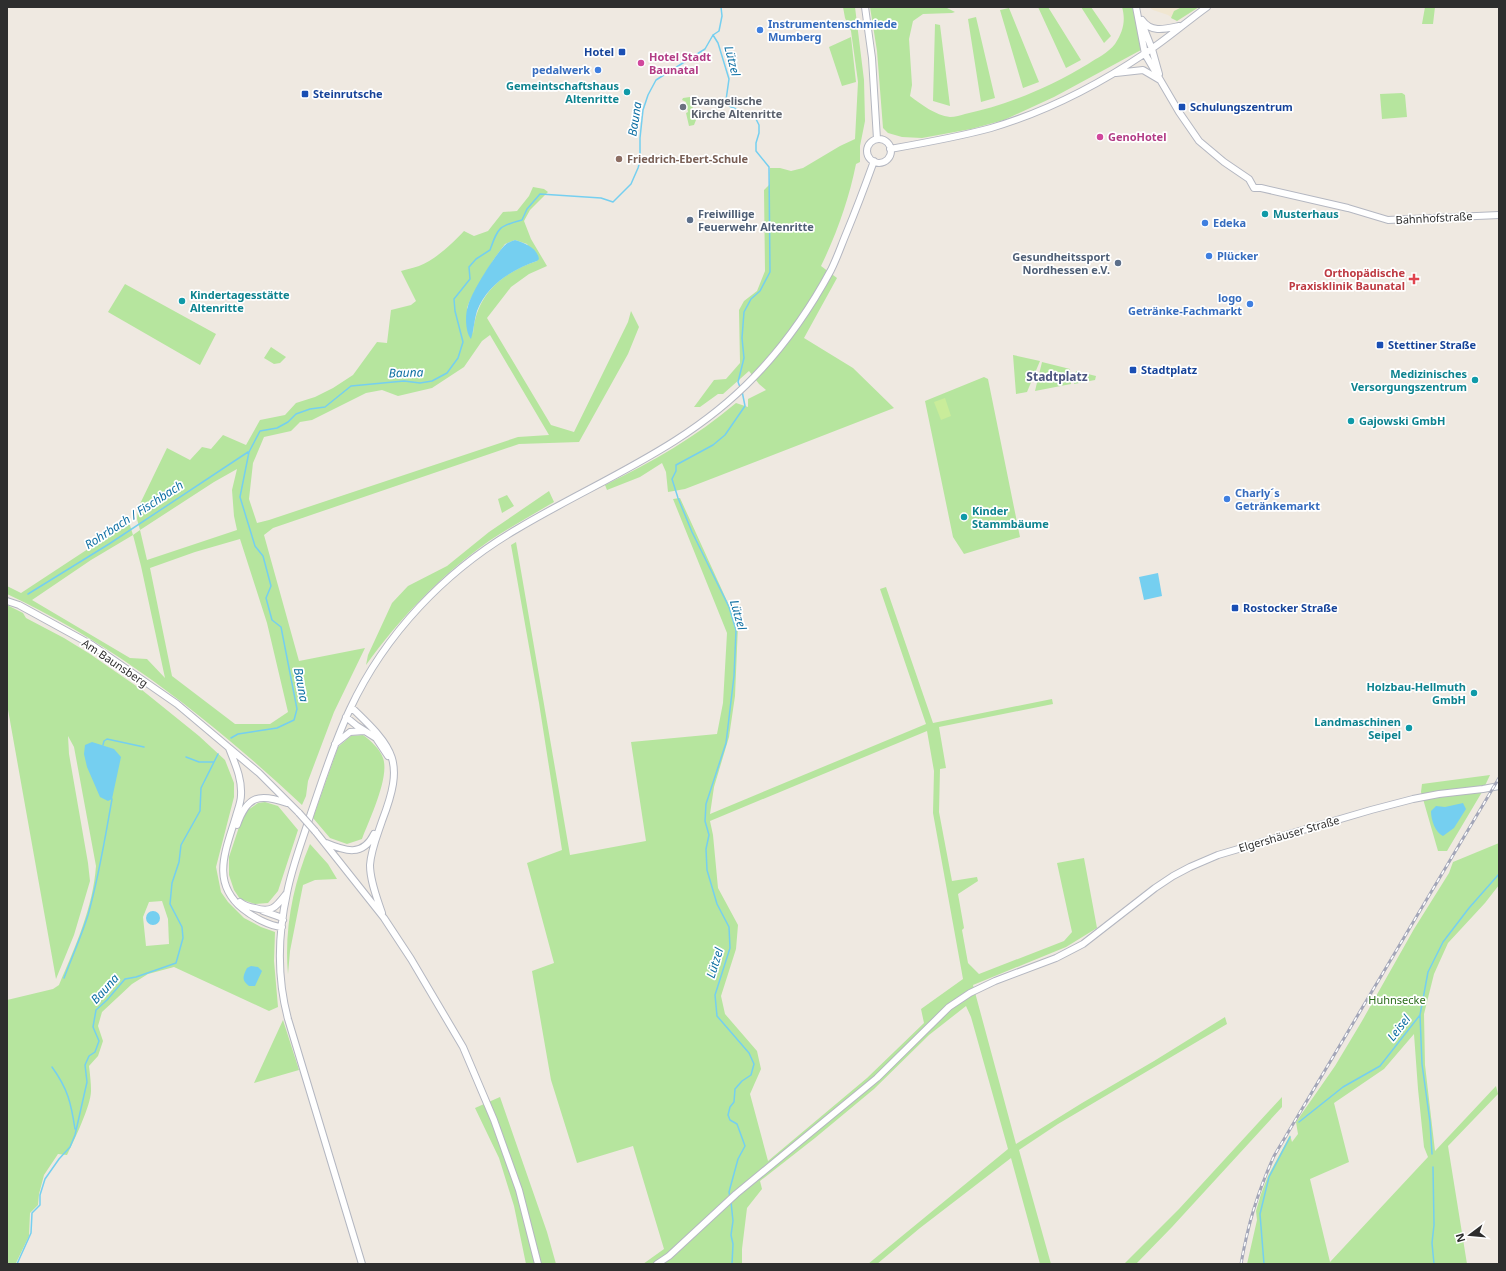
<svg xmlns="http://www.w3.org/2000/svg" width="1506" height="1271" font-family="'Noto Sans',sans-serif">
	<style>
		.education { fill: #f0e6d1 }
		.green { fill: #b6e59e; fill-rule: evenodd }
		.pitch { fill: #c9ec9a }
		.water { fill: #75cff0 }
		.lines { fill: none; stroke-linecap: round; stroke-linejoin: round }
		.stream { stroke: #75cff0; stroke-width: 1.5 }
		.secondary-casing { stroke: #b4b7c1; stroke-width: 8 }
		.secondary { stroke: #fff; stroke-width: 6 }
		.rail-casing { stroke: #a3a6b8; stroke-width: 3 }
		.rail { stroke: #fff; stroke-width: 1.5; stroke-dasharray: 4.5; stroke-linecap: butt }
		.secondary-bridge-casing { stroke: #b4b7c1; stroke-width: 8; stroke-linecap: butt }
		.secondary-bridge { stroke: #fff; stroke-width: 6 }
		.shop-dot { fill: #3f7fe0; stroke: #fff; stroke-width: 1.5 }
		.transit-dot { fill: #1a4fb4; stroke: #fff; stroke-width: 1.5 }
		.hotel-dot { fill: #d1479c; stroke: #fff; stroke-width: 1.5 }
		.culture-dot { fill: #0f9aa8; stroke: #fff; stroke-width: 1.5 }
		.worship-dot { fill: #6b7280; stroke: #fff; stroke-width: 1.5 }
		.education-dot { fill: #8d6e63; stroke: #fff; stroke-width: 1.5 }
		.service-dot { fill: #5c6f8a; stroke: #fff; stroke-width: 1.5 }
		.health-dot { fill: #e0444e; stroke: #fff; stroke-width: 1.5 }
		.labels { text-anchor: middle; stroke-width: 3.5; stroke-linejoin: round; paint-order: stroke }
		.shop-label { font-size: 11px; font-weight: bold; fill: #366cbe; stroke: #fff; text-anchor: start }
		.transit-label { font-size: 11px; font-weight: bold; fill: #164399; stroke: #fff; text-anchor: start }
		.hotel-label { font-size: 11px; font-weight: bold; fill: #b23c85; stroke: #fff; text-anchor: start }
		.culture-label { font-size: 11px; font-weight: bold; fill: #0d838f; stroke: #fff; text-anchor: end }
		.worship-label { font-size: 11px; font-weight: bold; fill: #5b616d; stroke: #fff; text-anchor: start }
		.education-label { font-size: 11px; font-weight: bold; fill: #785e54; stroke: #fff; text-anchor: start }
		.service-label { font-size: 11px; font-weight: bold; fill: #4e5e75; stroke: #fff; text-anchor: start }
		.street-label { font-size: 11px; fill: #2e2e2e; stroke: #fff }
		.health-label { font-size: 11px; font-weight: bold; fill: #be3a42; stroke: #fff; text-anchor: end }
		.park-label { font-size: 11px; fill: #2c6e1b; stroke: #fff }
		.water-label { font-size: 12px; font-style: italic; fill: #0d6fa3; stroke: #fff }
		.neighbourhood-label { font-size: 12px; font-weight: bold; fill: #4d5680; stroke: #fff }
	</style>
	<rect width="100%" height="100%" fill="#efe9e1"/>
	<path class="education" d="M 1149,7 L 1199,7 L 1177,21 L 1168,15 L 1153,10 Z"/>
	<path class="green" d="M 843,7 L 855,7 L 864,80 L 865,121 L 860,146 L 860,162 L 856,164 C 849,199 837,233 821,266 L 837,278 L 804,338 L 853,368 L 894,408 L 685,489 L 668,492 L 666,472 L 662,463 L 640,477 L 607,490 L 605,485 C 652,462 696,437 736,403 L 748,407 L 748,399 L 766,390 L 759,384 L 749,371 L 723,394 L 718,394 L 700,407 L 694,407 L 714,380 L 726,379 L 740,363 L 739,310 L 744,301 L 757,291 L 765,271 L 764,190 L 770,184 L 770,168 L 780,168 L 791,171 L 803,168 L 840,146 L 855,139 L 858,82 L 851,31 L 845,18 Z
		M 870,7 L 945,7 L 955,12 L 952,13 L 923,14 L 913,21 L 909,39 L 912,85 L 910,96 C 922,105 935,115 950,117 C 955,117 961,115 965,114 C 1008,105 1050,87 1088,64 C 1097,58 1108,53 1115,44 C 1123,32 1126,21 1122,7 L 1133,7 L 1141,50 L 1054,97 L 1004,120 L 971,129 L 922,138 L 902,137 L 888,133 L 883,128 L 877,51 Z
		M 1038,7 L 1048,7 L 1081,60 L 1066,68 Z
		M 1081,7 L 1091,7 L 1111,36 L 1104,43 Z
		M 1182,7 L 1199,7 L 1177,21 L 1171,18 L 1174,11 Z
		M 1425,7 L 1435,7 L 1433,24 L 1422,24 Z
		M 1009,8 L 1039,82 L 1023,88 L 1000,10 Z
		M 976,17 L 995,98 L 981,102 L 968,19 Z
		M 935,24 L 940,25 L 950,106 L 933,101 Z
		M 851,37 L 856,82 L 842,86 L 829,47 Z
		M 1402,93 L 1405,95 L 1407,117 L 1382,119 L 1380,94 Z
		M 690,97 L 696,120 L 694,125 L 689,126 L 686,113 L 688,112 L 686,102 L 682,100 L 683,98 Z
		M 533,187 L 544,189 L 548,192 L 530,210 L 524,221 L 531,239 L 547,266 L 529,274 L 511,287 L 487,318 L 551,425 L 574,432 L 628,322 L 631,311 L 639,327 L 628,354 L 579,442 L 519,444 L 273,528 L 264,535 L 299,661 L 365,648 L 334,712 L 308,781 L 306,796 L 302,805 C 213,722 118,646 7,594 L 7,586 L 21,593 L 129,522 L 133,535 L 140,530 L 137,519 L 138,508 L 167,448 L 190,460 L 202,447 L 211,449 L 223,435 L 246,445 L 260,420 L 285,415 L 296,403 L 315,397 L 333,388 L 353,375 L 377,342 L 387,343 L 391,310 L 411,305 L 416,301 L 401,271 C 407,269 414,268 419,266 C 435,260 453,243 464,231 L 474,236 L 488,231 L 503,212 L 517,211 L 529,196 ZM 515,240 L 527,244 L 537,261 C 501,273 476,295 473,334 L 467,308 L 470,300 L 494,259 L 505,244 ZM 490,335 L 549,435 L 518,437 L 269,520 L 257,523 L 249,499 L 253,463 L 264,437 L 291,431 L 300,422 L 312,420 L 366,393 L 382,390 L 398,396 L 432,388 L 464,367 L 482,341 ZM 237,469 L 232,490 L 234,516 L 237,530 L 147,560 L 140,530 L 214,482 ZM 133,535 L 141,566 L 165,678 L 147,659 L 130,658 L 32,600 L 91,560 ZM 240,539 L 267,623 L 288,712 L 270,724 L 235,724 L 172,676 L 150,568 L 195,552 Z
		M 125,284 L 216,334 L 200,365 L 108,312 Z
		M 271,347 L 286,357 L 280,363 L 274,364 L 264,358 Z
		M 1013,355 L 1040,361 L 1027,392 L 1016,394 Z
		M 1042,362 L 1070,369 L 1071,384 L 1035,391 Z
		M 1076,371 L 1096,376 L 1095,380 L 1074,384 Z
		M 984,377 L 988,379 L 1020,537 L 964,554 L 953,537 L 925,401 Z
		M 549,491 L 554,502 C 532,515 510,527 489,541 C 441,575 400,618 366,665 L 368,655 L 392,603 L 408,586 L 447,566 L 489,532 Z
		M 507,495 L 514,506 L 502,513 L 498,499 Z
		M 680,498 L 738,625 L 735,696 L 729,737 L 714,787 L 710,814 L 926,724 L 880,589 L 886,587 L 933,723 L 1052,699 L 1053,704 L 939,727 L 946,768 L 940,769 L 939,812 L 952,881 L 977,877 L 978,881 L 958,894 L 964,928 L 962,930 L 968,963 L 979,974 L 1064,941 L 1072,932 L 1057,863 L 1084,858 L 1097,928 L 1066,947 L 973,985 L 1016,1144 L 1082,1103 L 1154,1061 L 1225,1017 L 1227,1024 L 1058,1124 L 1019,1150 L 1051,1264 L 1040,1264 L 1011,1158 L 920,1228 L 877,1264 L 868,1264 L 1008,1149 L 971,1017 L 966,1006 L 929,1035 L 874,1089 L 815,1138 L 760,1181 L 762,1189 L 747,1208 L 742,1249 L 742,1264 L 643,1264 L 664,1249 L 633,1146 L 577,1163 L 551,1080 L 532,971 L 554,963 L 527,863 L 562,850 L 539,703 L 511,545 L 516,542 L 570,855 L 646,841 L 631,742 L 717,734 L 723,703 L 727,633 L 673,499 ZM 927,731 L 934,771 L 933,813 L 963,979 L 921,1009 L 924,1023 L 867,1078 L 768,1161 L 750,1094 L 761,1069 L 757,1051 L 725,1014 L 721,996 L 736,949 L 738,925 L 718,888 L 713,835 L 710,821 Z
		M 7,605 L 23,613 L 26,618 L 64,638 L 90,654 L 142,690 L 199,736 L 225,760 L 234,783 L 234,797 L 216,867 L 221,892 L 228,902 L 244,918 L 261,927 L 275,932 L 274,961 L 278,1007 L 269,1011 L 174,967 L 148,974 L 132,984 L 102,1012 L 98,1026 L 103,1041 L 98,1056 L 89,1066 C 90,1074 91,1083 91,1091 C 91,1105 74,1141 67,1155 L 58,1154 L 44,1175 L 39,1194 L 38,1205 L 30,1213 L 29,1236 L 16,1263 L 7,1263 L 7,1000 L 53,989 L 59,985 C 75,947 93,908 96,866 L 74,747 L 68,736 L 69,754 L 88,863 L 90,881 L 74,935 L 56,979 L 7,704 ZM 162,901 L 168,919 L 169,944 L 146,946 L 143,917 L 149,902 Z
		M 363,735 C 371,741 380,749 383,758 C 390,777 369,820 362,839 L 347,844 L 330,838 L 313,818 L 338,747 L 351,736 Z
		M 1490,775 L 1482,792 L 1447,851 L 1438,851 L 1421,792 L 1422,784 Z
		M 265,802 L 278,806 L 298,830 L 278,891 L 268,903 L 255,904 L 240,899 L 234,890 L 229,875 L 229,857 L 239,827 L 245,812 L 258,803 Z
		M 1499,843 L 1499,885 L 1485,903 L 1448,943 L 1434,974 L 1424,1014 L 1425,1065 L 1435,1151 L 1496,1086 L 1498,1094 L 1448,1146 L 1467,1264 L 1247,1264 L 1257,1220 L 1256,1211 L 1261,1194 L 1268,1176 L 1290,1135 L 1292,1142 L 1298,1134 L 1296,1122 L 1335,1066 L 1362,1021 L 1414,929 L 1449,873 L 1453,862 ZM 1414,1034 L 1418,1089 L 1424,1147 L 1428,1157 L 1330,1262 L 1310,1179 L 1349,1162 L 1334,1103 L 1384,1069 Z
		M 310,844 L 328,864 L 337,879 L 315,880 L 303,885 L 290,951 L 288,974 C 284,930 293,884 310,844 Z
		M 283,1020 L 299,1070 L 254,1083 Z
		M 500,1097 L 547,1232 L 556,1264 L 526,1264 L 514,1206 L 499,1158 L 475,1108 Z
		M 1282,1097 L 1282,1107 L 1172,1227 L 1136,1264 L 1124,1264 L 1179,1209 Z"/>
	<path class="pitch" d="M 945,398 L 951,416 L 941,420 L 934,402 Z"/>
	<path class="water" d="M 515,240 C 524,243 537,247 539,259 L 537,261 C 511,270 487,285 477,311 C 474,320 474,330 471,339 C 465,332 465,314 468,306 C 472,291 494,257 504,246 C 507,243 511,241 515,240 Z
		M 1158,573 L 1162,596 L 1144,600 L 1139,577 Z
		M 92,742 L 114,749 L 121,757 L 112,799 L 108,801 L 100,797 L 87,767 L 84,754 L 85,745 Z
		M 1463,803 L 1466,809 L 1454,828 L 1443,836 C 1435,832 1431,820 1431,811 L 1436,806 L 1445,807 Z
		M146 918a7 7 0 1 1 14 0a7 7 0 1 1-14 0Z
		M 251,966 L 258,967 L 262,971 L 255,986 L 249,986 C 241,980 243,976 247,968 Z"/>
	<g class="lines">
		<path class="stream" d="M 713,35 L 718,43 L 729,79 L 726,100 L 729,106 L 755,117 L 759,125 L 759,133 L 756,143 L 756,151 L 769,167 L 770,272 L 760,291 L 751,299 L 744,312 L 742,338 L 744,358 L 738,382 L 740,387
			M 28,594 L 109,544 L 248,452
			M 231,738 L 238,734 L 277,728 L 294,720 L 297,709 L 281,627 L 272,620 L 266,598 L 271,586 L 263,556 L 255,546 L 240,497 L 249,452 L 260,431 L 277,428 L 288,422 L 296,414 L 310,409 L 325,407 L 351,386 L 404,381 L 420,383 L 432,381 L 447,373 L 458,358 L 463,342 L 455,311 L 454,299 L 470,279 L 469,267 L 476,259 L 490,250 C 498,228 498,226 522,220 L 527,209 L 540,194 L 601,198 L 613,202 L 631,184 L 638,168 L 640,161 L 640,138 L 643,110 L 648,95 L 656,80 L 705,49 L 713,35 L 719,31 L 722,16 L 721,7
			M 103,745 L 104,741 L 107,739 L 144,747
			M 186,757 L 199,762 L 213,762
			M 64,978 C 72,957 81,937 88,915 C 99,877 105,838 112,799
			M 1420,1015 L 1422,1064 L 1430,1122 L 1432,1154
			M 52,1067 C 68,1089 71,1103 75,1129
			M 1299,1122 L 1343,1087 L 1380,1066 L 1420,1015 L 1428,972 L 1443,942 L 1469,908 L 1499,874
			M 1433,1167 L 1434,1225 L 1432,1243 L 1434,1264
			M 730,1197 L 729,1192 L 738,1159 L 745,1146 L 737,1124 L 730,1120 L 728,1115 L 730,1107 L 734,1102 L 735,1089 L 742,1081 L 751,1075 L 754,1064 L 749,1053 L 717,1016 L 715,995 L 730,948 L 729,927 L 717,904 L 707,870 L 706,849 L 709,835 L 705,821 L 706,804 L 726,743 L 734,676 L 736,630 L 729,607 L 692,532 L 678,498 L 672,479 L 676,471 L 676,465 L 713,445 L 725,435 L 745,406 L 742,391
			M 731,1202 L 733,1221 L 731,1235 L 733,1244 L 732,1264
			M 17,1264 L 31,1233 L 32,1213 L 40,1205 L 40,1195 L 45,1179 L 59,1159 L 70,1147 L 75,1135 L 87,1082 L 85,1065 L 89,1056 L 95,1052 L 99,1041 L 93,1027 L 96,1010 L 107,1000 L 125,979 L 136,977 L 176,963 L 183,938 L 182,927 L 170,904 L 172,883 L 179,862 L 181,845 L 200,811 L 201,788 L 218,754
			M 1264,1264 L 1260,1214 L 1269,1177 L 1290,1137"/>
		<g class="secondary-casing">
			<path id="secondary" d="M 865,7 L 872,58 L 877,139
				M 1136,7 L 1145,54 L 1179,112 L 1199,141 L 1224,162 L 1249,179 L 1254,188 L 1261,188 L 1348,208 L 1388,220 L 1499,215
				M 1142,20 C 1151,33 1165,29 1179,26
				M 1143,26 L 1152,49 L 1159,74
				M 1116,73 L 1143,70 L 1160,80
				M867 151a12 12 0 1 1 24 0a12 12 0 1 1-24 0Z
				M 890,149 C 924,143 958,137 991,128 C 1045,112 1098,85 1144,54 C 1166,40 1186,22 1207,7
				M 7,601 L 19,605 L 92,645 L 177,704 L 259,773 L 299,813
				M 351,707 C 395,749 405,761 382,821 C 377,836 371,850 370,865 C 370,881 377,898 382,913
				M 346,717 L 357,726 L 376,738 L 388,756
				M 335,744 L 350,732 L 364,731
				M 229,748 C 235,764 242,778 241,795 C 241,802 238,809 236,816 C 226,850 210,882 243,909 C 253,917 269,926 282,927
				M 237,825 C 247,796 259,793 287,803
				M 315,831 L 384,918 L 411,959 L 463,1047 L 494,1120 L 519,1190 L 538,1264
				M 326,843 C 345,851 363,857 374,834
				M 240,902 C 245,906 249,907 255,908 C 272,913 276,907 286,894
				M 263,911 L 280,917 L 283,920
				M 362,1264 L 288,1019 C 277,978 278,934 287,893 C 292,866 303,839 311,813 C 323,778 334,743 350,709 C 385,634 445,571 517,529 C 599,480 686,448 754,377 C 785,345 810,309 831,270 C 837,258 841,246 846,234 C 856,210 865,186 874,161
				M 657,1264 L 669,1256 L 736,1194 L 877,1078 L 949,1007 L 970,993 L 995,981 L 1056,958 L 1083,944 L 1155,888 L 1173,876 L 1190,867 L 1218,855 L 1371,810 L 1413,799 L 1439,794 L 1483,789 L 1499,786"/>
		</g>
		<use href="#secondary" class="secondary"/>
		<g class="rail-casing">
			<path id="rail" d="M 1241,1264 C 1248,1224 1257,1194 1274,1156 L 1499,778"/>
		</g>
		<use href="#rail" class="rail"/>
		<g class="secondary-bridge-casing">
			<path id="secondary-bridge" d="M 299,813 L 315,831"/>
		</g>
		<use href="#secondary-bridge" class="secondary-bridge"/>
	</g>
	<g class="shop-dot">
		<circle cx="760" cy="30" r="4"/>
		<circle cx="598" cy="70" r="4"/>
		<circle cx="1205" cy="223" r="4"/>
		<circle cx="1209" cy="256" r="4"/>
		<circle cx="1250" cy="304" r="4"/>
		<circle cx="1227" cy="499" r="4"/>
	</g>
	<g class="transit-dot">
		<rect x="618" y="48" width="8" height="8" rx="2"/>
		<rect x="301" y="90" width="8" height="8" rx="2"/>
		<rect x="1178" y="103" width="8" height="8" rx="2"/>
		<rect x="1376" y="341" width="8" height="8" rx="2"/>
		<rect x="1129" y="366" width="8" height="8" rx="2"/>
		<rect x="1231" y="604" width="8" height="8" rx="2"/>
	</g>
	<g class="hotel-dot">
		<circle cx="641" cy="63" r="4"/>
		<circle cx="1100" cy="137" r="4"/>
	</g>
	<g class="culture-dot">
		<circle cx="627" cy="92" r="4"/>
		<circle cx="1265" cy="214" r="4"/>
		<circle cx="182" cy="301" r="4"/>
		<circle cx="1475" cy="380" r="4"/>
		<circle cx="1351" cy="421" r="4"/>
		<circle cx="964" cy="517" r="4"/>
		<circle cx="1474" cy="693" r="4"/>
		<circle cx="1409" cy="728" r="4"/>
	</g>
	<circle class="worship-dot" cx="683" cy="107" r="4"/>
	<circle class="education-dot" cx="619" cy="159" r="4"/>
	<g class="service-dot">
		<circle cx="690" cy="220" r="4"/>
		<circle cx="1118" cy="263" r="4"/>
	</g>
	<path class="health-dot" d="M1412 273h4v4h4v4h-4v4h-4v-4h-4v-4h4z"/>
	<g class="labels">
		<g class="shop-label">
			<text x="768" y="28">Instrumentenschmiede<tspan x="768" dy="13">Mumberg</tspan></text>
			<text x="590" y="74" text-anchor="end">pedalwerk</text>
			<text x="1213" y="227">Edeka</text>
			<text x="1217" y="260">Plücker</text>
			<text x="1242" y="302" text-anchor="end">logo<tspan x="1242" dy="13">Getränke-Fachmarkt</tspan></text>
			<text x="1235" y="497">Charly´s<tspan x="1235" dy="13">Getränkemarkt</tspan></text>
		</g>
		<g class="transit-label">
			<text x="614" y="56" text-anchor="end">Hotel</text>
			<text x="313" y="98">Steinrutsche</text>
			<text x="1190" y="111">Schulungszentrum</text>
			<text x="1388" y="349">Stettiner Straße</text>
			<text x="1141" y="374">Stadtplatz</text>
			<text x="1243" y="612">Rostocker Straße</text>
		</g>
		<g class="hotel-label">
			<text x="649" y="61">Hotel Stadt<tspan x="649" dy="13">Baunatal</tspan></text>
			<text x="1108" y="141">GenoHotel</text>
		</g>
		<g class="culture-label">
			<text x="619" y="90">Gemeintschaftshaus<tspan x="619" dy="13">Altenritte</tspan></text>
			<text x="1273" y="218" text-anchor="start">Musterhaus</text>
			<text x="190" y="299" text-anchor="start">Kindertagesstätte<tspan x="190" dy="13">Altenritte</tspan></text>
			<text x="1467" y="378">Medizinisches<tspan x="1467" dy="13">Versorgungszentrum</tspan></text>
			<text x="1359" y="425" text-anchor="start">Gajowski GmbH</text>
			<text x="972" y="515" text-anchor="start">Kinder<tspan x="972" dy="13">Stammbäume</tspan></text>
			<text x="1466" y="691">Holzbau-Hellmuth<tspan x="1466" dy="13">GmbH</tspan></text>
			<text x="1401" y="726">Landmaschinen<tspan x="1401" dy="13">Seipel</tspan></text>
		</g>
		<g class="worship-label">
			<text x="691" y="105">Evangelische<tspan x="691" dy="13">Kirche Altenritte</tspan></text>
		</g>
		<g class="education-label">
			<text x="627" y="163">Friedrich-Ebert-Schule</text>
		</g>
		<g class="service-label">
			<text x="698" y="218">Freiwillige<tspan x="698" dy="13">Feuerwehr Altenritte</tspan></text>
			<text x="1110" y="261" text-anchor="end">Gesundheitssport<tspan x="1110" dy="13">Nordhessen e.V.</tspan></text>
		</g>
		<g class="street-label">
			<text transform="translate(1434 218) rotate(-3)" y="4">Bahnhofstraße</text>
			<text transform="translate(115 663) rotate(34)" y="4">Am Baunsberg</text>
			<text transform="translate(1289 834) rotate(-16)" y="4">Elgershäuser Straße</text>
		</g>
		<g class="health-label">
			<text x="1405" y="277">Orthopädische<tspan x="1405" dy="13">Praxisklinik Baunatal</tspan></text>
		</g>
		<g class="park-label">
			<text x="1397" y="1004">Huhnsecke</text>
		</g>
		<g class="water-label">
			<text transform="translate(732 61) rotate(76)" y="4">Lützel</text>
			<text transform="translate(635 119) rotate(-81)" y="4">Bauna</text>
			<text transform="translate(406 373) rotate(-2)" y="4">Bauna</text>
			<text transform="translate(134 515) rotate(-33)" y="4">Rohrbach / Fischbach</text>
			<text transform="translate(738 615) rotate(74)" y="4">Lützel</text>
			<text transform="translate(301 685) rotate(79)" y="4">Bauna</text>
			<text transform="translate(715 963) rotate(-73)" y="4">Lützel</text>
			<text transform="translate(105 989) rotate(-48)" y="4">Bauna</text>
			<text transform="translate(1399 1028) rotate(-52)" y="4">Leisel</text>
		</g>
		<g class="neighbourhood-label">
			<text x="1057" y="381">Stadtplatz</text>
		</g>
	</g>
	<rect width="1506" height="1271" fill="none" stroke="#2e2e2e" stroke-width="16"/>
	<g transform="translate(1470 1235) rotate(254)" stroke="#ffffff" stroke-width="3" paint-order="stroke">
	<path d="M0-3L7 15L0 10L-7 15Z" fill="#2e2e2e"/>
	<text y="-6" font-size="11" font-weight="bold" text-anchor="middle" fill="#2e2e2e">N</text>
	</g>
</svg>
